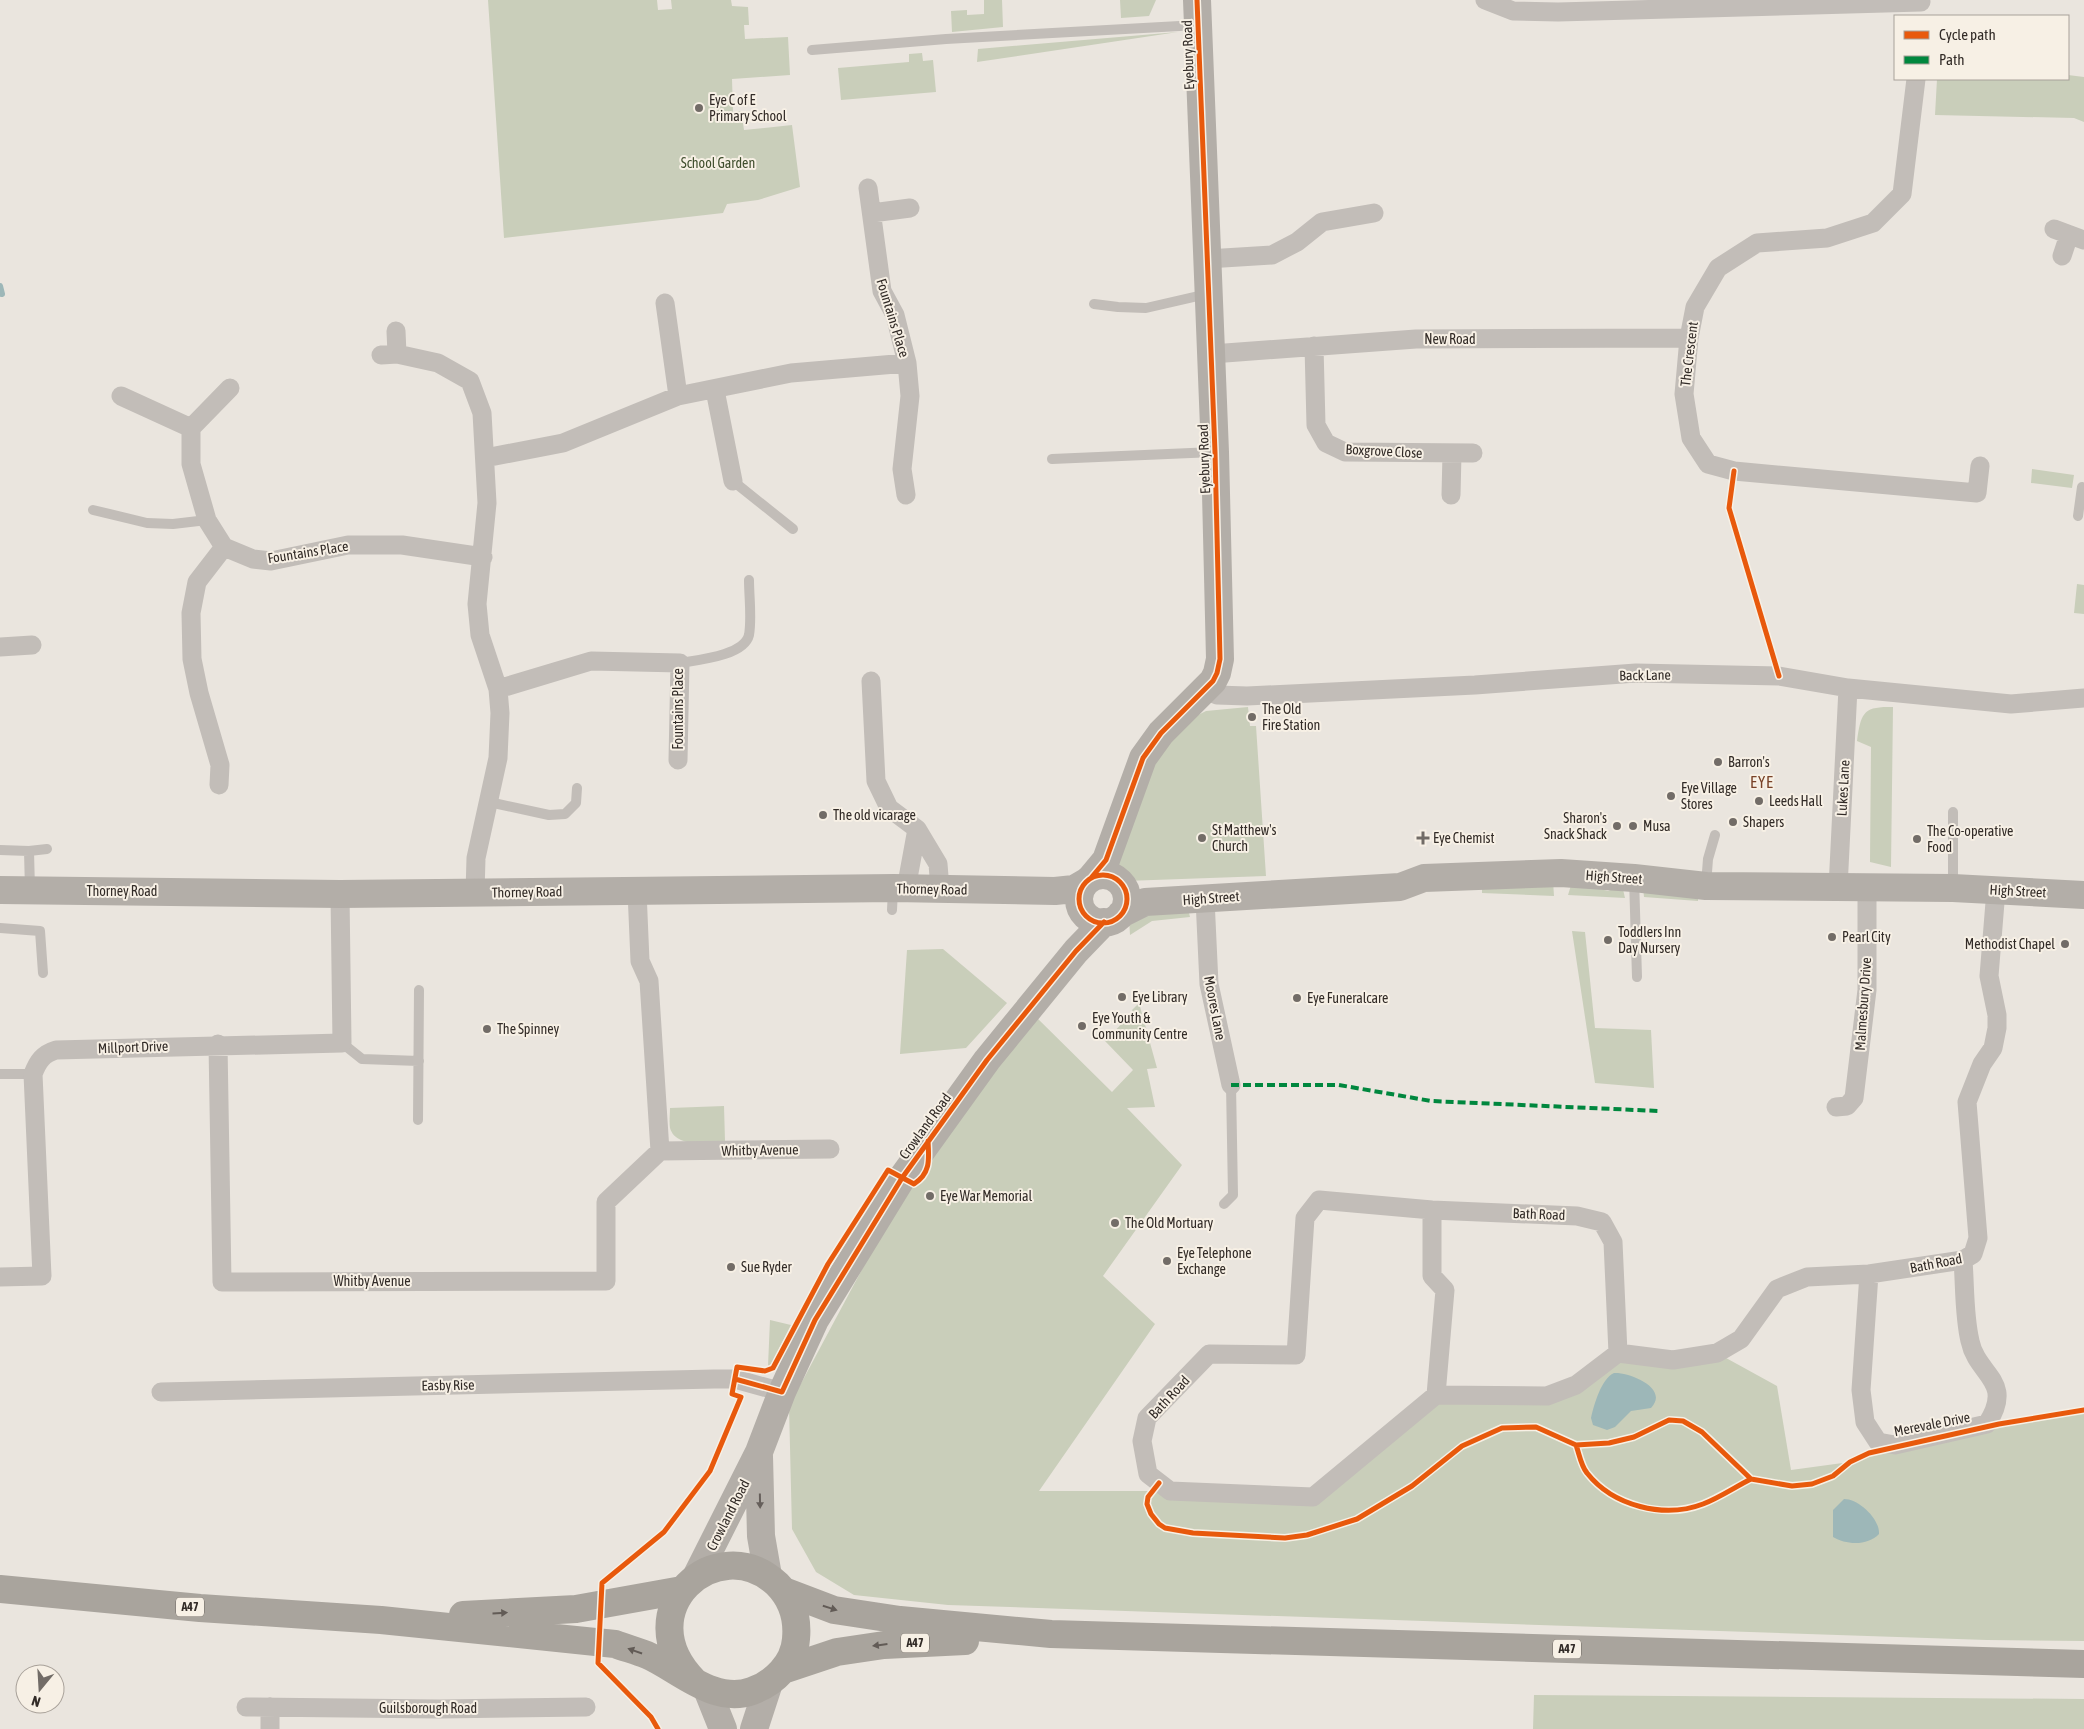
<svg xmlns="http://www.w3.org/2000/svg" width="2084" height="1729" font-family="'Asap Condensed',sans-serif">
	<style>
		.green { fill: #c9ceba }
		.water { fill: #9db7b8 }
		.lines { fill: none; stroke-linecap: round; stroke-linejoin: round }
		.stream { stroke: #9db7b8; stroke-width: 6 }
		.lane { stroke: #c2bdb8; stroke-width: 10 }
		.street { stroke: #c2bdb8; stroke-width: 19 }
		.secondary { stroke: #b3aea8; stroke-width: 28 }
		.highway { stroke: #a9a49d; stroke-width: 28 }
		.quiet { stroke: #00873e; stroke-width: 4; stroke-dasharray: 8 4; stroke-linecap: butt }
		.cycleway-casing { stroke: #f7f0e5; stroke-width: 8 }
		.cycleway { stroke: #e8590c; stroke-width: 5 }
		.oneway { fill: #665f5b }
		.oneway2 { fill: #625b56 }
		.poi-dot { fill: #726c67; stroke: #f7f0e5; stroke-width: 2 }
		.labels { text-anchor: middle; stroke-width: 4; stroke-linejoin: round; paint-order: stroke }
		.shield { fill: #f7f0e5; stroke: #6d6660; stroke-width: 1 }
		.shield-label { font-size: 12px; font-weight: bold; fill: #322b27 }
		.street-label { font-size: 14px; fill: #322b27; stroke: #f7f0e5 }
		.poi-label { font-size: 14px; fill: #322b27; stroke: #f7f0e5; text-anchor: start }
		.park-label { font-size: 14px; fill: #3f4e2d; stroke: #f7f0e5 }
		.quarter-label { font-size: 16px; letter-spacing: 1px; fill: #794228; stroke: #f7f0e5 }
	</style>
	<rect width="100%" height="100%" fill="#eae5de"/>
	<path class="green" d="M 488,0 L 657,0 L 658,10 L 672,9 L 671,0 L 731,0 L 732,6 L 748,7 L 749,25 L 744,25 L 745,39 L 788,37 L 790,75 L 732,79 L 733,112 L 741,111 L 744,130 L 792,125 L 800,187 L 758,200 L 727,204 L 723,213 L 504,238 Z
		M 984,0 L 1002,0 L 1003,27 L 952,32 L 951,11 L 967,10 L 967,15 L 984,14 Z
		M 1120,0 L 1156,0 L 1149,16 L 1121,18 Z
		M 1178,32 L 977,62 L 978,49 Z
		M 922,53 L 923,61 L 933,60 L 936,92 L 841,100 L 838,68 L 909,62 L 909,54 Z
		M 2068,75 L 2084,77 L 2084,122 L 2074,118 L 1935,115 L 1937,79 L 2068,79 Z
		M 2032,469 L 2074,475 L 2072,488 L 2031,483 Z
		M 2077,584 L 2084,585 L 2084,614 L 2074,613 Z
		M 1248,707 L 1250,726 L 1256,726 L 1266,876 L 1125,881 L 1118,873 L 1117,861 L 1150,761 L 1188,720 L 1206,711 Z
		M 1893,707 L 1891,867 L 1870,862 L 1871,747 L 1857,741 C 1861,713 1863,706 1893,707 Z
		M 1553,881 L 1554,896 L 1482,893 L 1482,884 Z
		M 1572,882 L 1608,891 L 1622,885 L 1625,898 L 1568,895 Z
		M 1643,887 L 1698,895 L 1698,901 L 1644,897 Z
		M 1141,911 L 1189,913 L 1190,917 L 1152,921 L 1130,935 L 1129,918 Z
		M 1572,931 L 1585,932 L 1595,1028 L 1651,1030 L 1654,1088 L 1595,1083 Z
		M 943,949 L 1007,1003 L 966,1048 L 900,1054 L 907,950 Z
		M 1139,1003 L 1157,1068 L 1147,1069 L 1155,1107 L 1127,1108 L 1182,1165 L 1103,1276 L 1155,1324 L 1039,1491 L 1170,1491 L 1313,1497 L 1436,1395 L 1576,1385 L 1618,1353 L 1717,1353 L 1777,1386 L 1791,1470 L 1850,1462 L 1869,1453 L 1999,1424 L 2084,1410 L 2084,1641 L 1987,1640 L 948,1605 L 854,1595 L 816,1572 L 792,1529 L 789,1406 L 889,1219 L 1034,1015 L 1112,1092 L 1133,1070 L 1105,1041 L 1133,1012 L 1132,1010 Z
		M 724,1106 L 725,1141 C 710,1142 676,1149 670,1128 C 669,1122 670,1114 670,1108 Z
		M 770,1320 L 791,1325 L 771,1364 L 768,1366 Z
		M 1534,1695 L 2084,1699 L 2084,1729 L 1533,1729 Z"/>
	<path class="water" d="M 1614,1373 C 1629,1372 1670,1388 1651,1408 L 1631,1411 L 1615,1427 L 1607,1430 L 1593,1425 L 1591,1418 C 1594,1405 1601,1379 1614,1373 Z
		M 1844,1499 C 1859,1499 1880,1519 1879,1534 C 1868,1546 1846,1545 1833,1537 L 1833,1510 Z"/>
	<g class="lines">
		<path class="stream" d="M 0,286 L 2,294"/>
		<path class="lane" d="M 812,50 L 946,39 L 1198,25
			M 1094,304 L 1118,307 L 1146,308 L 1207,294
			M 1052,459 L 1214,452
			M 733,481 L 793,529
			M 93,510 L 147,523 L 173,524 L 207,520
			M 2078,516 L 2082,487
			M 680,663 C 697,660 744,656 749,635 C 752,618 749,597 749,580
			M 489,802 L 549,815 L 565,814 L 576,803 L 577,788
			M 1953,812 L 1953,887
			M 0,850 L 29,851 L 30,890
			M 29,851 L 47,849
			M 1634,878 L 1637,977
			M 1706,885 L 1708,859 L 1715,835
			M 892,910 L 893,889
			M 0,928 L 40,931 L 43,973
			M 342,1043 L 362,1059 L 419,1061
			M 0,1074 L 33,1074
			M 418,1120 L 419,990
			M 1224,1204 L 1233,1195 L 1231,1085"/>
		<path class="street" d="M 1485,0 L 1513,11 L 1558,12 L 1921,2
			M 1916,79 L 1902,194 L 1873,223 L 1827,238 L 1757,243 L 1718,268 L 1695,307 L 1689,338 L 1684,394 L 1691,438 L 1708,464 L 1734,471 L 1977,493 L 1980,466
			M 868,188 L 882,291 L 895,315 L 907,363 L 910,396 L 902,469 L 906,495
			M 872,213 L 910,208
			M 2054,229 L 2084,240
			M 2062,256 L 2069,235
			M 1207,259 L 1272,255 L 1297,242 L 1322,222 L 1374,213
			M 665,303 L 678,396
			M 396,331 L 397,354
			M 1314,346 L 1316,425 L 1326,443 L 1345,452 L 1473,453
			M 1212,354 L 1416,339 L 1689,338
			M 381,355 L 397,354 L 438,363 L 470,381 L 482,413 L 487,503 L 477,604 L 480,635 L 498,689 L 500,713 L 498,758 L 476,858 L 475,893
			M 715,390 L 733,481
			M 121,396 L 191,428 L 191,464 L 207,520 L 224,547 L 253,559 L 271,561 L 348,545 L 402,545 L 483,557
			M 191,428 L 230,388
			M 485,458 L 563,443 L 678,396 L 791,373 L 907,363
			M 1451,495 L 1452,454
			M 0,647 L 32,645
			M 871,681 L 876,781 L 889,808 L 917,829
			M 498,689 L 591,661 L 680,663 L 678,760
			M 1205,690 L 1217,695 L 1247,696 L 1475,685 L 1636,673 L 1779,676 L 1848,688 L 2011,704 L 2084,698
			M 219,785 L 220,765 L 199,693 L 192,659 L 191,613 L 197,582 L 224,547
			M 1838,888 L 1848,688
			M 906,889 L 917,829 L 938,864 L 940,889
			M 637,891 L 640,961 L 649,981 L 660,1151
			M 1205,899 L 1209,984 L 1231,1085
			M 218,1044 L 222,1282 L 606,1281 L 606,1202 L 660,1151 L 830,1149
			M 1836,1107 L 1847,1106 L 1854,1098 L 1867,990 L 1867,887
			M 1432,1210 L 1432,1276 L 1445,1290 L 1436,1395
			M 1869,1274 L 1861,1390 L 1865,1422 L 1878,1442 L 1895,1445 L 1987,1424 C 2015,1380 1977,1376 1970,1341 C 1964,1316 1965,1287 1963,1260
			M 0,1277 L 42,1276 L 33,1074 C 38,1061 43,1054 56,1050 L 342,1043 L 340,894
			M 1618,1353 L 1576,1385 L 1547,1396 L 1436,1395 L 1313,1497 L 1170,1491 L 1148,1474 L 1142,1441 L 1147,1418 L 1209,1354 L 1296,1355 L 1305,1218 L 1319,1200 L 1432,1210 L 1577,1216 L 1602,1222 L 1613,1242 L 1618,1353 L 1673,1360 L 1717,1353 L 1741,1339 L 1777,1289 L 1807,1277 L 1869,1274 L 1963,1260 L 1973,1254 L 1978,1238 L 1967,1102 L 1982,1064 L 1993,1048 L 1997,1028 L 1997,1015 L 1989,976 L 1996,890
			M 161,1392 L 714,1379 L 735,1379 L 782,1392
			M 246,1707 L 440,1709 L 586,1707
			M 270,1707 L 270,1729"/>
		<path class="secondary" d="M1079 899a24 24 0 1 1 48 0a24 24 0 1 1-48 0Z
			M 1091,878 L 1106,860 L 1143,758 L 1161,733 L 1213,681 L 1217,673 L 1220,659 L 1215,452 L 1197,0
			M 0,890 L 340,894 L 894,888 L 1055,891 L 1074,889 L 1086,882
			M 1121,914 L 1145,902 L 1400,887 L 1424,878 L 1561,873 L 1634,878 L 1706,886 L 1953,888 L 2084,895
			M 759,1456 L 761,1536 L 768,1576
			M 696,1577 L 759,1452 L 782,1392 L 815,1320 L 902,1178 L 987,1060 L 1076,951 L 1104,922
			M 707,1689 L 723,1729
			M 754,1729 L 769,1683"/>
		<path class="highway" d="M 0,1589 L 200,1608 L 381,1620 L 615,1644 C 626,1648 637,1651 647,1655 C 679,1669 714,1705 752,1691 C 774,1683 794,1664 796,1639 C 798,1618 792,1599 777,1584 C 717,1528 625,1611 694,1681
			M 784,1591 L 834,1610 L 900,1620 L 1051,1634 L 2084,1664
			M 463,1615 L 576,1609 L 682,1590
			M 783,1670 L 837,1652 L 884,1645 L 965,1641"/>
		<path class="quiet" d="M 1231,1085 L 1339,1085 L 1431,1101 L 1659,1111"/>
		<g class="cycleway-casing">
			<path id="cycleway" d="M 1734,471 L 1729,508 L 1779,676
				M1079 899a24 24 0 1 1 48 0a24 24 0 1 1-48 0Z
				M 1091,878 L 1106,860 L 1143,758 L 1161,733 L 1213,681 L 1217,673 L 1220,659 L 1215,452 L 1197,0
				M 735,1379 L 782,1392 L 815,1320 L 902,1178 L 987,1060 L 1076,951 L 1104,922
				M 1576,1445 C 1579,1453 1581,1466 1587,1473 C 1613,1506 1664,1519 1703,1504 C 1719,1498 1735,1487 1751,1479
				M 1159,1483 L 1148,1497 L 1147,1504 L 1151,1514 L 1159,1524 L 1165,1528 L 1193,1533 L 1285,1538 L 1307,1535 L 1357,1519 L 1412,1486 L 1462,1446 L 1502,1428 L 1536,1427 L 1576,1445 L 1609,1443 L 1634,1437 L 1669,1420 L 1683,1421 L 1702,1432 L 1751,1479 L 1792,1486 L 1812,1484 L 1833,1476 L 1850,1462 L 1869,1453 L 1999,1424 L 2084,1410
				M 658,1729 L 651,1717 L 598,1663 L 602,1583 L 664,1532 L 710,1471 L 741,1397 L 732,1394 L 737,1367 L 765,1371 L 773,1368 L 828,1264 L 888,1170 L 914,1184 C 931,1173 929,1159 928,1141"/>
		</g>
		<use href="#cycleway" class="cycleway"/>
	</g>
	<defs><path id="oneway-solid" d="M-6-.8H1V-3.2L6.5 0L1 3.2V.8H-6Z" transform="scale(1.25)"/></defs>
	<use class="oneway" href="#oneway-solid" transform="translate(760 1501) rotate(89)"/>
	<g class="oneway2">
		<use href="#oneway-solid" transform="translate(830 1608) rotate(17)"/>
		<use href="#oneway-solid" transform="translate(500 1613) rotate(-3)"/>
		<use href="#oneway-solid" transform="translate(880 1645) rotate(173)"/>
		<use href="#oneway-solid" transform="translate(635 1651) rotate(-161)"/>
	</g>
	<g class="poi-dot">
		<circle cx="699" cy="108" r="5"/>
		<circle cx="1252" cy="717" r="5"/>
		<circle cx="1718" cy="762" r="5"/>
		<circle cx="1671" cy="796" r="5"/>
		<circle cx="1759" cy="801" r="5"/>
		<circle cx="823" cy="815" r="5"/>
		<circle cx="1733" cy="822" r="5"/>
		<circle cx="1617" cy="826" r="5"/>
		<circle cx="1633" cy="826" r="5"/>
		<circle cx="1202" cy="838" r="5"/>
		<path d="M1420.5 830.5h5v5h5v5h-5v5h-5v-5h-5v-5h5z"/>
		<circle cx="1917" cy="839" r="5"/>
		<circle cx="1832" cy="937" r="5"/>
		<circle cx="1608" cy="940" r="5"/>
		<circle cx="2065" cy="944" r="5"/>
		<circle cx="1122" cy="997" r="5"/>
		<circle cx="1297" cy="998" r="5"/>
		<circle cx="1082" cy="1026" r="5"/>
		<circle cx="487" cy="1029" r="5"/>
		<circle cx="930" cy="1196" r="5"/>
		<circle cx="1115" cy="1223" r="5"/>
		<circle cx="1167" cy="1261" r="5"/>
		<circle cx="731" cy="1267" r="5"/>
	</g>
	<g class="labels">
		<g class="shield">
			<rect x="176" y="1597.5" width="28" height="19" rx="4"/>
			<rect x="901" y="1633.5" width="28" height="19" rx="4"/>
			<rect x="1553" y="1639.5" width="28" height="19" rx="4"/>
		</g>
		<g class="shield-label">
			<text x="190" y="1611">A47</text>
			<text x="915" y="1647">A47</text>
			<text x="1567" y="1653">A47</text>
		</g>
		<g class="street-label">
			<text transform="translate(1188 55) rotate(-92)" y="5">Eyebury Road</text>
			<text transform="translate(893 318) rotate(73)" y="5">Fountains Place</text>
			<text x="1450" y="344">New Road</text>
			<text transform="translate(1689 354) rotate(-83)" y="5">The Crescent</text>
			<text transform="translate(1384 451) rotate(3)" y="5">Boxgrove Close</text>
			<text transform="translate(1204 459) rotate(-92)" y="5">Eyebury Road</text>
			<text transform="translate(308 552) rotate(-9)" y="5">Fountains Place</text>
			<text transform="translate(1645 675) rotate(-1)" y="5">Back Lane</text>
			<text transform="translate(678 709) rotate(-90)" y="5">Fountains Place</text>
			<text transform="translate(1843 788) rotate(-87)" y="5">Lukes Lane</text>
			<text transform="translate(1614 877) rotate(4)" y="5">High Street</text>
			<text transform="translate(932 889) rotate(1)" y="5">Thorney Road</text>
			<text x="122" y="896">Thorney Road</text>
			<text transform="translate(2018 891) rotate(3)" y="5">High Street</text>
			<text transform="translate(527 892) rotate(-1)" y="5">Thorney Road</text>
			<text transform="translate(1211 898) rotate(-4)" y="5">High Street</text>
			<text transform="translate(1863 1004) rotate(-86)" y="5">Malmesbury Drive</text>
			<text transform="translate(1215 1008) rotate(79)" y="5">Moores Lane</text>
			<text transform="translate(133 1047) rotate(-2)" y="5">Millport Drive</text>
			<text transform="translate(925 1126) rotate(-54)" y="5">Crowland Road</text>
			<text transform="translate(760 1150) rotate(-1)" y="5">Whitby Avenue</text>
			<text transform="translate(1539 1214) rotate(2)" y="5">Bath Road</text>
			<text transform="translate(1936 1263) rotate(-11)" y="5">Bath Road</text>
			<text x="372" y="1286">Whitby Avenue</text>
			<text transform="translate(448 1385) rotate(-1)" y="5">Easby Rise</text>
			<text transform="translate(1169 1397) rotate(-47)" y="5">Bath Road</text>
			<text transform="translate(1932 1424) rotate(-11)" y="5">Merevale Drive</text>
			<text transform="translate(728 1515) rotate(-63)" y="5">Crowland Road</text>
			<text x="428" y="1713">Guilsborough Road</text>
		</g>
		<g class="poi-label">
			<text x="709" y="105">Eye C of E<tspan x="709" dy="16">Primary School</tspan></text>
			<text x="1262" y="714">The Old<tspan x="1262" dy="16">Fire Station</tspan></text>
			<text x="1728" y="767">Barron's</text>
			<text x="1681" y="793">Eye Village<tspan x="1681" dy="16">Stores</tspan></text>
			<text x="1769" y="806">Leeds Hall</text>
			<text x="833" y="820">The old vicarage</text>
			<text x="1607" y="823" text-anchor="end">Sharon's<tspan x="1607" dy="16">Snack Shack</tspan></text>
			<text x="1743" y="827">Shapers</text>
			<text x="1643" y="831">Musa</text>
			<text x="1212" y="835">St Matthew's<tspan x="1212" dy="16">Church</tspan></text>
			<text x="1927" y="836">The Co-operative<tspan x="1927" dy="16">Food</tspan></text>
			<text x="1433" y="843">Eye Chemist</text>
			<text x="1618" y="937">Toddlers Inn<tspan x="1618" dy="16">Day Nursery</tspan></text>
			<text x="1842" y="942">Pearl City</text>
			<text x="2055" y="949" text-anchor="end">Methodist Chapel</text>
			<text x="1132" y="1002">Eye Library</text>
			<text x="1307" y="1003">Eye Funeralcare</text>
			<text x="1092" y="1023">Eye Youth &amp;<tspan x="1092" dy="16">Community Centre</tspan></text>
			<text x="497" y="1034">The Spinney</text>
			<text x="940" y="1201">Eye War Memorial</text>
			<text x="1125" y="1228">The Old Mortuary</text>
			<text x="1177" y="1258">Eye Telephone<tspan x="1177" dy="16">Exchange</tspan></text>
			<text x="741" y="1272">Sue Ryder</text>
		</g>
		<g class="park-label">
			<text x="718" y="168">School Garden</text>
		</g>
		<g class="quarter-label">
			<text x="1762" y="788">EYE</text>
		</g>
	</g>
	<rect x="1894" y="15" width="175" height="65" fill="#f7f0e5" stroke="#a8a199"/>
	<rect x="1904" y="31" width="25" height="8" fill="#e8590c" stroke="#a8a199"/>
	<text x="1939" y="40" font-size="15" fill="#322b27">Cycle path</text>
	<rect x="1904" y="56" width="25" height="8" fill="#00873e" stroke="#a8a199"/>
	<text x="1939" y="65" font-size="15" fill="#322b27">Path</text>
	<g transform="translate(40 1689) rotate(198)"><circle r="24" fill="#f7f0e5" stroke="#a8a199"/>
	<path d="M0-4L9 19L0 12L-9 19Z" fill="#726c67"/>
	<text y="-8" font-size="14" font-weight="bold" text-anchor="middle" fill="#322b27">N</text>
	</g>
</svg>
